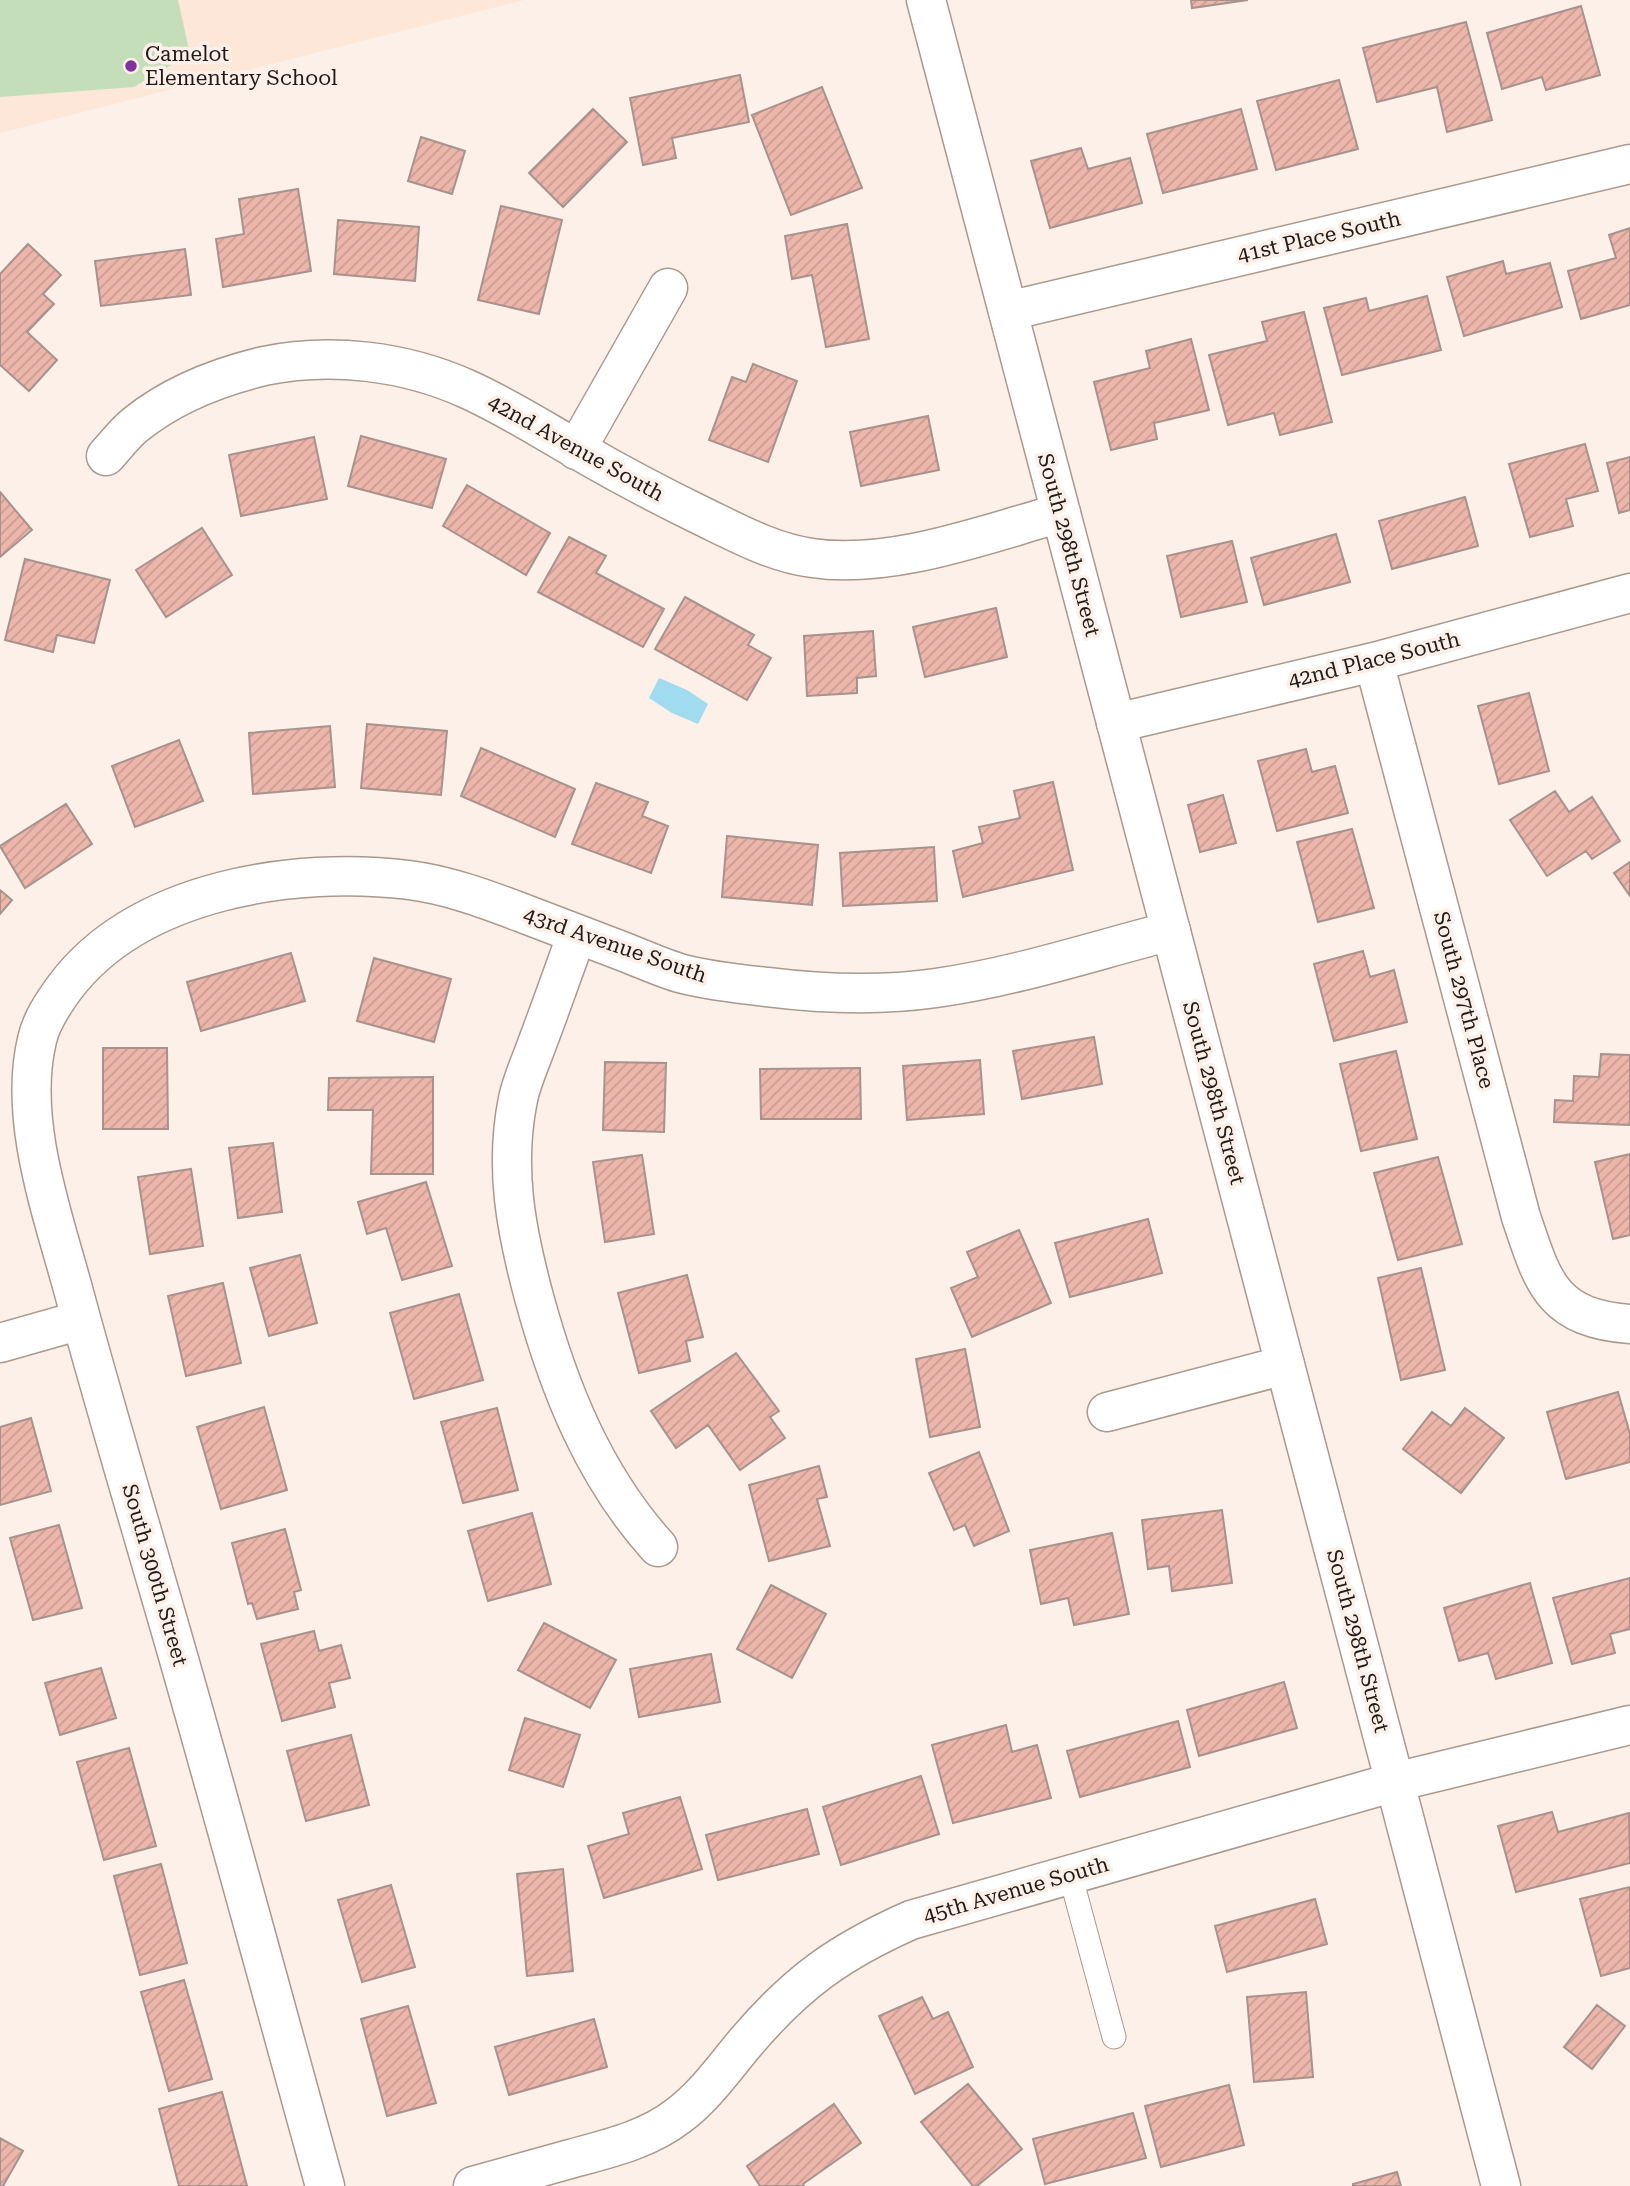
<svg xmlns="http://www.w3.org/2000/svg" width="1630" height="2186" font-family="'Roboto Serif',serif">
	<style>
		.built { fill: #fce7d8 }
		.garden { fill: #c3deb9 }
		.water { fill: #a0dbef }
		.building { fill: url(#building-hatch); stroke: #a8928d; stroke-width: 2 }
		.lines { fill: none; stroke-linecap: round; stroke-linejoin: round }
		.lane-casing { stroke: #ab998d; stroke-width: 25 }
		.street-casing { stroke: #ab998d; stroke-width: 41 }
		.secondary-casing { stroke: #ab998d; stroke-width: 41 }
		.lane { stroke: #fff; stroke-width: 23 }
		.street { stroke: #fff; stroke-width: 38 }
		.secondary { stroke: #fff; stroke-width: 38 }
		.poi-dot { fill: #8131a0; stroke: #fcf0e8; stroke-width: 2.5 }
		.labels { text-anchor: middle; stroke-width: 7; stroke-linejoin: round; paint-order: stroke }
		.poi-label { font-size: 21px; fill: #211a16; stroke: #fcf0e8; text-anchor: start }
		.street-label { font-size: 21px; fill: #211a16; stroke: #fcf0e8 }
	</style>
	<defs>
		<pattern id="building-hatch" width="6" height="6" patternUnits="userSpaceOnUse" patternTransform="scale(1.75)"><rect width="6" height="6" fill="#edb6ab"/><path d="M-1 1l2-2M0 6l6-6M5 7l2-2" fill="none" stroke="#cb9c92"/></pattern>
	</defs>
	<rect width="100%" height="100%" fill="#fcf0e8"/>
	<path class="built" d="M 0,0 L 524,0 L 0,133 Z"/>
	<path class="garden" d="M 0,0 L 178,0 L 190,54 L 134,87 L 0,97 Z"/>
	<path class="water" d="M 659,678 L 687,690 L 708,704 L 698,724 L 672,713 L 649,698 Z"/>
	<path class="building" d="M 1191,0 L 1248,0 L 1192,8 Z
		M 1581,6 L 1600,75 L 1546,90 L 1542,77 L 1502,89 L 1487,33 Z
		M 1466,22 L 1492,120 L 1447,132 L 1437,87 L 1377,102 L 1363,48 Z
		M 740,75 L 749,122 L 672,138 L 676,158 L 643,165 L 630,98 Z
		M 1339,80 L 1358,149 L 1276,170 L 1257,101 Z
		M 822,87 L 862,188 L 791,215 L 752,115 Z
		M 593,109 L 627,142 L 563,207 L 529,173 Z
		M 1241,109 L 1257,169 L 1163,193 L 1147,134 Z
		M 421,137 L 465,151 L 452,194 L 408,181 Z
		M 1081,148 L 1088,169 L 1130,158 L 1142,203 L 1050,228 L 1031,161 Z
		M 298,189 L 311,271 L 223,287 L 216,239 L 244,234 L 239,199 Z
		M 501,206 L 562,220 L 539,314 L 478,300 Z
		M 338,220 L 419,227 L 415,281 L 334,274 Z
		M 847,224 L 869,339 L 826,347 L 812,275 L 792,279 L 785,236 Z
		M 1630,228 L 1630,305 L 1581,319 L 1568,271 L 1616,258 L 1609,235 Z
		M 28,244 L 61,275 L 43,294 L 54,304 L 27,332 L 57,360 L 29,391 L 0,365 L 0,274 Z
		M 185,249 L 191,295 L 101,306 L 95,261 Z
		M 1503,261 L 1506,274 L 1550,263 L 1562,307 L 1464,336 L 1447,277 Z
		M 1427,296 L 1441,350 L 1342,375 L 1324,308 L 1366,298 L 1369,311 Z
		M 1304,312 L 1332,422 L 1280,435 L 1274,413 L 1228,425 L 1209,355 L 1267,341 L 1262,322 Z
		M 1191,339 L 1209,410 L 1154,423 L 1157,439 L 1111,450 L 1094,382 L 1150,368 L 1146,351 Z
		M 753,364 L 797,381 L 768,462 L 709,440 L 732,377 L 746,382 Z
		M 928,416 L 939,470 L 861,486 L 850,432 Z
		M 361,436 L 446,459 L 432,508 L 348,486 Z
		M 314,437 L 327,499 L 241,516 L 229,455 Z
		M 1585,444 L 1598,491 L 1566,499 L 1573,526 L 1530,537 L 1509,464 Z
		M 1630,457 L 1630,510 L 1619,513 L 1607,463 Z
		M 467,485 L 550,533 L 526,575 L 443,526 Z
		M 0,492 L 32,530 L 0,557 Z
		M 1465,497 L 1478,546 L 1392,569 L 1379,521 Z
		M 202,528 L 232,575 L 166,617 L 136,570 Z
		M 1336,534 L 1350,582 L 1264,605 L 1251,558 Z
		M 569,537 L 606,556 L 596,573 L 664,609 L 643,647 L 538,592 Z
		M 1232,541 L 1247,602 L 1181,617 L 1167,556 Z
		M 25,559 L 110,580 L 94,643 L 57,635 L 53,652 L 5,640 Z
		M 685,597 L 754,635 L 748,645 L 771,658 L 747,700 L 655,649 Z
		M 996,608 L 1007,657 L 925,677 L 913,627 Z
		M 873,631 L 876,676 L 857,678 L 857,693 L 807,696 L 804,636 Z
		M 1529,693 L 1549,771 L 1499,784 L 1478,706 Z
		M 367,724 L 447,731 L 441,795 L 361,788 Z
		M 330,726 L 335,787 L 253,794 L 249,733 Z
		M 179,740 L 203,801 L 135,827 L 112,766 Z
		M 481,748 L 575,789 L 555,837 L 461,796 Z
		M 1306,749 L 1312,772 L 1335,766 L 1348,813 L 1277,831 L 1258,761 Z
		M 1053,782 L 1073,870 L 963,897 L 953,851 L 983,843 L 979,827 L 1020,818 L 1014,791 Z
		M 596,783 L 648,802 L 642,816 L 668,826 L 651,873 L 572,844 Z
		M 1555,791 L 1569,812 L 1592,797 L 1620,841 L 1592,859 L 1586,851 L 1547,876 L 1510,820 Z
		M 1223,795 L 1236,843 L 1200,852 L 1188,805 Z
		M 66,804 L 92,844 L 25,888 L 0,846 Z
		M 1352,829 L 1374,908 L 1318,922 L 1297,842 Z
		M 727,836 L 818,845 L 812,905 L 722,897 Z
		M 934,847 L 937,901 L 843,906 L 840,853 Z
		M 1630,862 L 1630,896 L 1614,873 Z
		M 0,890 L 12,900 L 0,914 Z
		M 1363,951 L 1370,977 L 1394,970 L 1407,1022 L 1334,1041 L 1314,964 Z
		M 291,953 L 305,1001 L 201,1031 L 187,982 Z
		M 374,958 L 451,979 L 434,1042 L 357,1021 Z
		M 1094,1037 L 1102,1084 L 1022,1099 L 1013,1051 Z
		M 103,1048 L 167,1048 L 168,1129 L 103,1129 Z
		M 1396,1051 L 1417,1139 L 1361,1151 L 1340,1064 Z
		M 1601,1054 L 1630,1055 L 1630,1125 L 1554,1122 L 1555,1100 L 1573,1101 L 1574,1076 L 1599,1077 Z
		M 980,1060 L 984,1114 L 907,1120 L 903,1066 Z
		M 605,1062 L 666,1063 L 664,1132 L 603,1130 Z
		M 860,1068 L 861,1119 L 761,1119 L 760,1069 Z
		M 433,1077 L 433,1174 L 371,1174 L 373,1110 L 328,1110 L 329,1078 Z
		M 273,1143 L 282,1212 L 238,1218 L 229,1148 Z
		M 1630,1154 L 1630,1235 L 1613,1239 L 1595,1162 Z
		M 642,1155 L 654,1234 L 605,1242 L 593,1162 Z
		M 1438,1157 L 1462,1244 L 1398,1260 L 1374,1173 Z
		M 191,1169 L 203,1246 L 150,1254 L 138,1177 Z
		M 426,1182 L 452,1266 L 402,1280 L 386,1228 L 367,1234 L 358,1202 Z
		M 1148,1219 L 1162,1273 L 1070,1297 L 1055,1243 Z
		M 1019,1230 L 1051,1303 L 972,1337 L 951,1288 L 978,1277 L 967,1252 Z
		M 300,1255 L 317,1323 L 269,1336 L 250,1268 Z
		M 1421,1268 L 1445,1370 L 1401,1380 L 1378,1278 Z
		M 687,1275 L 703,1337 L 686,1341 L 690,1361 L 639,1373 L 618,1293 Z
		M 223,1283 L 241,1363 L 186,1376 L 168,1296 Z
		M 459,1294 L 483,1380 L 414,1399 L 390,1313 Z
		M 965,1349 L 980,1427 L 930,1437 L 916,1359 Z
		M 736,1353 L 779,1411 L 770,1417 L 785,1438 L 740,1470 L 708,1425 L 676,1448 L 651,1411 Z
		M 1618,1392 L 1630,1434 L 1630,1462 L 1566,1479 L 1547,1412 Z
		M 264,1407 L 287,1490 L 221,1509 L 197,1427 Z
		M 497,1408 L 518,1490 L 463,1503 L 441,1422 Z
		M 1465,1408 L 1504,1438 L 1461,1493 L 1403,1449 L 1432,1412 L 1451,1426 Z
		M 31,1418 L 51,1491 L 0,1505 L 0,1427 Z
		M 979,1452 L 1009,1531 L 974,1546 L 965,1525 L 954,1530 L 929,1473 Z
		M 819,1466 L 827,1497 L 817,1499 L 830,1546 L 769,1561 L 749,1485 Z
		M 1222,1510 L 1232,1583 L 1172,1591 L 1169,1566 L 1148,1569 L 1142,1520 Z
		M 532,1513 L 551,1584 L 488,1601 L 468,1531 Z
		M 59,1525 L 82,1608 L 33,1620 L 10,1538 Z
		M 285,1529 L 301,1590 L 294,1592 L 298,1609 L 257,1619 L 252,1603 L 248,1604 L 232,1543 Z
		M 1112,1533 L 1129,1614 L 1074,1625 L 1068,1598 L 1041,1604 L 1030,1550 Z
		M 1630,1578 L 1630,1629 L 1610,1634 L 1615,1653 L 1572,1664 L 1553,1598 Z
		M 1530,1583 L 1552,1663 L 1496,1679 L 1488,1653 L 1459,1661 L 1444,1608 Z
		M 771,1585 L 826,1614 L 792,1678 L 737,1649 Z
		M 544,1623 L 616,1660 L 590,1708 L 518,1670 Z
		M 314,1631 L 319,1651 L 341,1645 L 350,1678 L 329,1683 L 335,1707 L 282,1721 L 261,1644 Z
		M 711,1654 L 720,1702 L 639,1717 L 630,1669 Z
		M 101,1668 L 116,1718 L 60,1735 L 45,1683 Z
		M 1284,1682 L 1297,1728 L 1199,1756 L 1187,1710 Z
		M 525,1718 L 580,1735 L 563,1787 L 509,1770 Z
		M 1178,1721 L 1190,1767 L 1080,1797 L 1067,1751 Z
		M 1006,1725 L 1012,1752 L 1037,1745 L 1051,1798 L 953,1823 L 932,1745 Z
		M 351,1735 L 369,1805 L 306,1821 L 287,1751 Z
		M 129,1748 L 156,1846 L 104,1860 L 77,1762 Z
		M 921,1776 L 939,1834 L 841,1865 L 823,1807 Z
		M 680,1797 L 702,1869 L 604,1898 L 588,1846 L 629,1834 L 623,1813 Z
		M 807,1809 L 819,1854 L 718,1880 L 706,1835 Z
		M 1552,1812 L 1558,1832 L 1629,1813 L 1630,1863 L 1516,1892 L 1498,1826 Z
		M 161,1864 L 187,1963 L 140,1975 L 114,1876 Z
		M 563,1869 L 573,1971 L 527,1976 L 517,1874 Z
		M 391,1885 L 415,1967 L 362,1982 L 338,1900 Z
		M 1630,1887 L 1630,1968 L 1601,1976 L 1580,1899 Z
		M 1315,1899 L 1327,1944 L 1227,1972 L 1215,1926 Z
		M 184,1980 L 212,2079 L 169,2091 L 141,1992 Z
		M 1306,1992 L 1313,2077 L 1254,2082 L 1247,1997 Z
		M 922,1997 L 933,2019 L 948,2012 L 973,2067 L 915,2094 L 879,2016 Z
		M 1597,2005 L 1625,2026 L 1592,2069 L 1564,2047 Z
		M 408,2006 L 436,2103 L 387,2116 L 361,2019 Z
		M 594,2019 L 607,2067 L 509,2095 L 495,2047 Z
		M 968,2084 L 1022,2149 L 977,2186 L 973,2186 L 921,2122 Z
		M 1229,2085 L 1244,2145 L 1161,2167 L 1145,2106 Z
		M 222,2092 L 247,2186 L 179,2186 L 159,2109 Z
		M 834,2104 L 861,2143 L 803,2184 L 804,2186 L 760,2186 L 747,2166 Z
		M 1133,2113 L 1146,2158 L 1045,2184 L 1033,2139 Z
		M 0,2138 L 23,2151 L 3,2186 L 0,2186 Z
		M 1397,2172 L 1401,2186 L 1353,2186 L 1353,2184 Z"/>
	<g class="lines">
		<g class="lane-casing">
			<path id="lane" d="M 1070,1874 L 1114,2037"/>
		</g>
		<g class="street-casing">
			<path id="street" d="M 1008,311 L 1630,164
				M 576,450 L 668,288
				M 106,456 C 116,445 125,433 135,425 C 173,394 218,377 264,366 C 330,352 405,361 467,389 C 505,406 541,429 578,450 C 619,474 661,496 704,517 C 739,534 774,553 812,558 C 891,570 985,534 1061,513
				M 1374,662 L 1521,1217 C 1543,1282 1551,1318 1630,1324
				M 1116,723 L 1374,662 L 1630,593
				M 577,934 C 564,970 551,1007 537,1044 C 531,1061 522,1080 518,1099 C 504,1168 516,1230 534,1297 C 559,1389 594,1476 658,1547
				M 0,1343 L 81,1320
				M 1107,1412 L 1285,1365
				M 325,2186 C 269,1984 215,1781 156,1580 C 128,1483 99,1386 73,1289 C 52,1212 18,1119 37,1040 C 41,1021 54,1002 65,987 C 139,889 295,866 409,880 C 449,885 488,900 525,914 C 559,927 593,940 627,953 C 645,960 664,969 683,974 C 710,981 739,984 767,987 C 823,994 880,996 936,988 C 1015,977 1093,951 1171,931
				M 473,2186 C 505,2177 538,2168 570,2159 C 607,2149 647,2140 678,2116 C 705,2096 724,2068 746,2042 C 797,1982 839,1952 911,1920 L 1395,1782 L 1630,1725"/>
		</g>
		<g class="secondary-casing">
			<path id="secondary" d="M 926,0 L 1501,2186"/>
		</g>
		<use href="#lane" class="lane"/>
		<use href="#street" class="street"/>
		<use href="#secondary" class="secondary"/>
	</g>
	<circle class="poi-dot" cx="131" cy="66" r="7"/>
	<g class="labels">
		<g class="poi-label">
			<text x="145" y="61">Camelot<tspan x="145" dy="24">Elementary School</tspan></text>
		</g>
		<g class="street-label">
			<text transform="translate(1319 237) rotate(-13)" y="7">41st Place South</text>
			<text transform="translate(576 448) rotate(29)" y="7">42nd Avenue South</text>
			<text transform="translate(1069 545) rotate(75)" y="7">South 298th Street</text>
			<text transform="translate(1374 660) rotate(-14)" y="7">42nd Place South</text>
			<text transform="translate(615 945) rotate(19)" y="7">43rd Avenue South</text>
			<text transform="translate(1464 1000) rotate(75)" y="7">South 297th Place</text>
			<text transform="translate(1214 1093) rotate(75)" y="7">South 298th Street</text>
			<text transform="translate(155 1575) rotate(74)" y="7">South 300th Street</text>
			<text transform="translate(1358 1641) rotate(75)" y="7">South 298th Street</text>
			<text transform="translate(1016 1890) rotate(-16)" y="7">45th Avenue South</text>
		</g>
	</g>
</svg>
